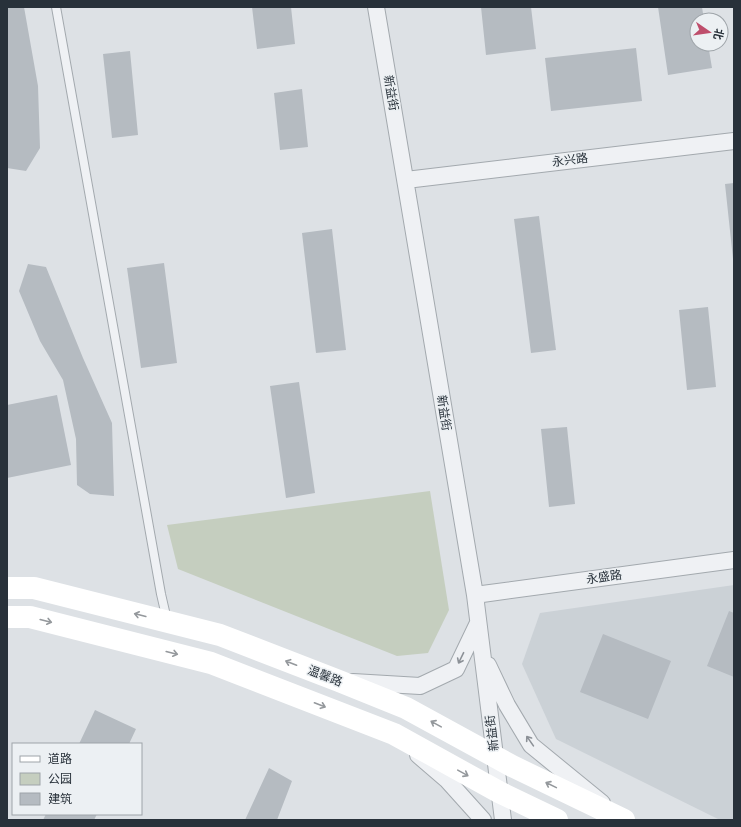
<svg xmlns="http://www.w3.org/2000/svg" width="741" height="827" font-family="Arial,'Noto Sans SC',sans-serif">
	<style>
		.built { fill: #cbd1d6 }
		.green { fill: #c5cebf }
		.building { fill: #b5bbc1 }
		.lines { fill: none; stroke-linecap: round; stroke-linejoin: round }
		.lane-casing { stroke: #a3a9ae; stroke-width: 10 }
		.street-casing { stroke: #a3a9ae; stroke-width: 18 }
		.lane { stroke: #eff1f4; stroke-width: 8 }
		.street { stroke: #eff1f4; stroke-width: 16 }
		.secondary { stroke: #fff; stroke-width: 22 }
		.oneway { stroke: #94989c }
		.oneway2 { stroke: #8c9197 }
		.labels { text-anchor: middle; stroke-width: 3; stroke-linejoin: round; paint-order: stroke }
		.street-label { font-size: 12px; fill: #28313a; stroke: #ecf0f3 }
	</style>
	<rect width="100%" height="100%" fill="#dde1e5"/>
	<path class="built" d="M 734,585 L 734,820 L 720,820 L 556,739 L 522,664 L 540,613 Z"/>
	<path class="green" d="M 430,491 L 449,610 L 428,653 L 397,656 L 178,569 L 167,525 Z"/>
	<path class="building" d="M 7,7 L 24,7 L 38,86 L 40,148 L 26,171 L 7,168 Z
		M 252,7 L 291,7 L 295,44 L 257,49 Z
		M 481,7 L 531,7 L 536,49 L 486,55 Z
		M 658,7 L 702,7 L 704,20 L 697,20 L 697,44 L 708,44 L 712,68 L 668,75 Z
		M 636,48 L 642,101 L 551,111 L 545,58 Z
		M 130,51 L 138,135 L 112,138 L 103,54 Z
		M 302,89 L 308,147 L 280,150 L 274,93 Z
		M 734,183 L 734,259 L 733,259 L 725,184 Z
		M 539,216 L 556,350 L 531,353 L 514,219 Z
		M 332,229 L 346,350 L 316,353 L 302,233 Z
		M 164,263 L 177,363 L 141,368 L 127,268 Z
		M 28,264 L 46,267 L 83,358 L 112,423 L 114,496 L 90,494 L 77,485 L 76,439 L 63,380 L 40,341 L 19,291 Z
		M 708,307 L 716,387 L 687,390 L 679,310 Z
		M 299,382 L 315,493 L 286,498 L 270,386 Z
		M 57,395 L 71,465 L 7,478 L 7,405 Z
		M 567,427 L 575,504 L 549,507 L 541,429 Z
		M 729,611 L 734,613 L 734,677 L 707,666 Z
		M 603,634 L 671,661 L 648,719 L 580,692 Z
		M 95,710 L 136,729 L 129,744 L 79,744 Z
		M 269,768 L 292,781 L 277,820 L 245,820 Z
		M 46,814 L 97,814 L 94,820 L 43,820 Z"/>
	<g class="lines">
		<g class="lane-casing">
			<path id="lane" d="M 56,7 L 161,594 L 167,620"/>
		</g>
		<g class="street-casing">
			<path id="street" d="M 376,7 L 475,595 L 503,820
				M 406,180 L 734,141
				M 475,595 L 734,560
				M 488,665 L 507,705 L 531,745 L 602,803
				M 353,682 L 420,686 L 456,669 L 478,623
				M 418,755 L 447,780 L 483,820"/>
		</g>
		<use href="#lane" class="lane"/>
		<use href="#street" class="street"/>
		<path class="secondary" d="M 7,588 L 34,588 L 220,635 L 339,681 L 406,708 L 512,766 L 624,820
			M 7,617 L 30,617 L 211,663 L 394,734 L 499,792 L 557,820"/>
	</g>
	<defs><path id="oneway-shaft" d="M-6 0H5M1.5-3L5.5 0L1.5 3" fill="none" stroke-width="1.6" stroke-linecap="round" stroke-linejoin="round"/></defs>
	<g class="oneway">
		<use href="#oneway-shaft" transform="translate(140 615) rotate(-166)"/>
		<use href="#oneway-shaft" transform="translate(46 621) rotate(14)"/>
		<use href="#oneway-shaft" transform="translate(172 653) rotate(14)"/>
		<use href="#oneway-shaft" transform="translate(291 663) rotate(-159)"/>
		<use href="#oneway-shaft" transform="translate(320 705) rotate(21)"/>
		<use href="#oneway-shaft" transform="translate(436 724) rotate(-151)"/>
		<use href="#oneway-shaft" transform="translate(463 773) rotate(29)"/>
		<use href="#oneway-shaft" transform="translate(551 785) rotate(-154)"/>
	</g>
	<g class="oneway2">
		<use href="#oneway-shaft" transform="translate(461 658) rotate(116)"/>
		<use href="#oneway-shaft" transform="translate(530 741) rotate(-125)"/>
	</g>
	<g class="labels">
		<g class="street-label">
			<text transform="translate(391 93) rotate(80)" y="4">新益街</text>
			<text transform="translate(570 160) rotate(-7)" y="4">永兴路</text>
			<text transform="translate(444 413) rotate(81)" y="4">新益街</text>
			<text transform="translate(604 577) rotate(-8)" y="4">永盛路</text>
			<text transform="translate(325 676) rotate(21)" y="4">温馨路</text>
			<text transform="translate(492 733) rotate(-97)" y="4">新益街</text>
		</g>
	</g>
	<rect width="741" height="827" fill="none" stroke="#28313a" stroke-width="16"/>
	<rect x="12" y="743" width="130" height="72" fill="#ecf0f3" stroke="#9ea4a9"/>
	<rect x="20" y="756" width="20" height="6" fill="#ffffff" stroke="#9ea4a9"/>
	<text x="48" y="763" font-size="12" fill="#28313a">道路</text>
	<rect x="20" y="773" width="20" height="12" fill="#c5cebf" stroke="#9ea4a9"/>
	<text x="48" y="783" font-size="12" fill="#28313a">公园</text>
	<rect x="20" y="793" width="20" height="12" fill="#b5bbc1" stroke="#9ea4a9"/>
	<text x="48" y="803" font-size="12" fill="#28313a">建筑</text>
	<g transform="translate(709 32) rotate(103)"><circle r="19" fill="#ecf0f3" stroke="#9ea4a9"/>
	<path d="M0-3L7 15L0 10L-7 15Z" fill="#be4e6c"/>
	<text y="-6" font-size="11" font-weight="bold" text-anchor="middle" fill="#28313a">北</text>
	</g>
</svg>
